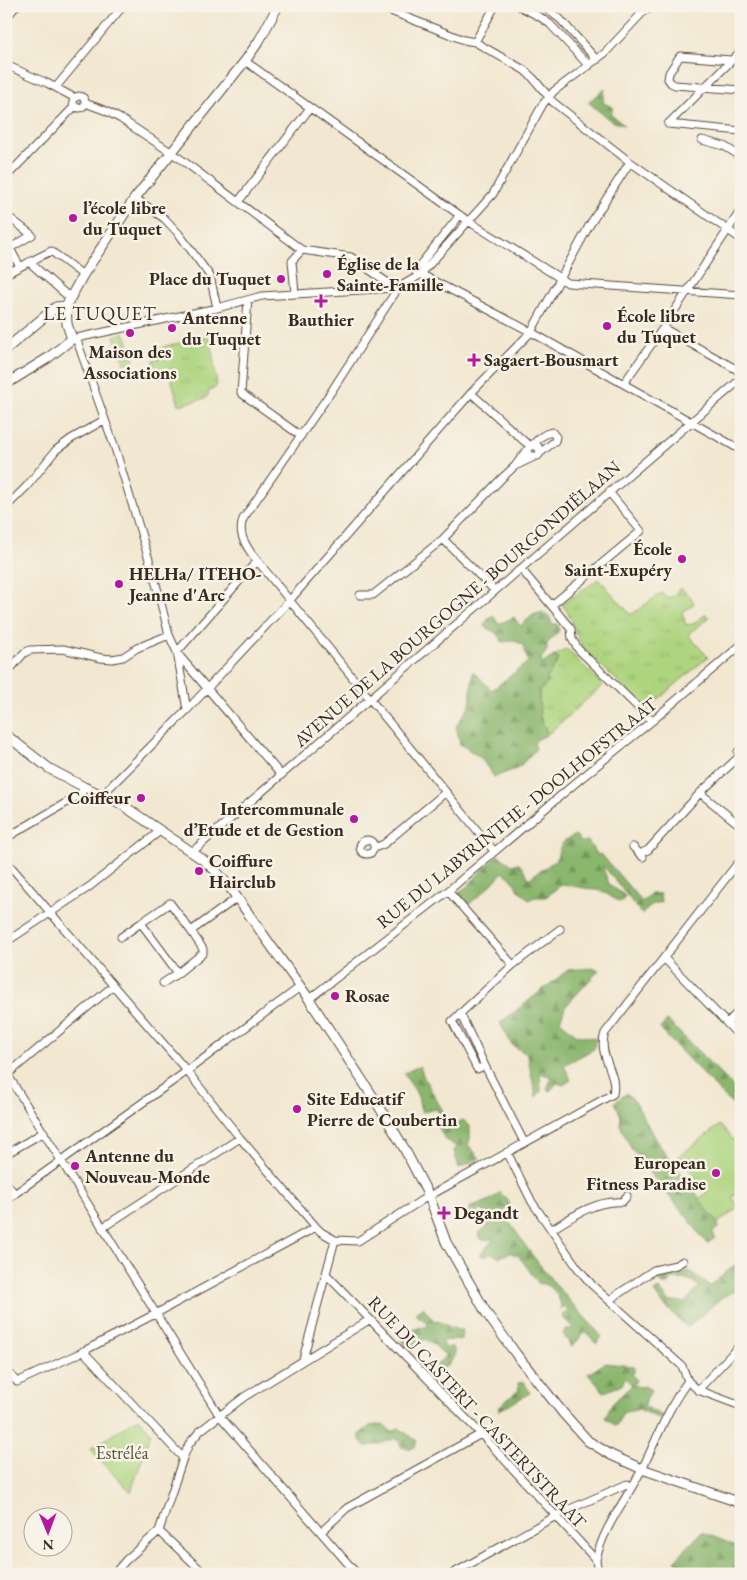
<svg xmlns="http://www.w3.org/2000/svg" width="747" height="1580" font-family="'EB Garamond',serif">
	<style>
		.grass { fill: url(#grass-tufts); stroke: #747f4e }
		.forest { fill: url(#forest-firs); stroke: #627046 }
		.garden { fill: #add47e; stroke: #747f4e }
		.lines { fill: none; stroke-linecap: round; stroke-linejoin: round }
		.street-casing { stroke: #564639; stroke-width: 9 }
		.secondary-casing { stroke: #564639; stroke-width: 11 }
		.street { stroke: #fff; stroke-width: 7 }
		.secondary { stroke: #fff; stroke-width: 9 }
		.poi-dot { fill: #b5179e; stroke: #f7f3e8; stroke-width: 2 }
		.labels { text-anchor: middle; stroke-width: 5; stroke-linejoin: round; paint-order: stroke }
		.poi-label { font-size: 18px; font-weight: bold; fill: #3b2a1e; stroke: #f7f3e8; text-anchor: start }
		.street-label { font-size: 18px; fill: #3b2a1e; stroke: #f7f3e8 }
		.park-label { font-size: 18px; fill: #585436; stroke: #f7f3e8 }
		.neighbourhood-label { font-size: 19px; letter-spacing: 1px; fill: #3b2a1e; stroke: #f7f3e8 }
	</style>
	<defs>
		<pattern id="grass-tufts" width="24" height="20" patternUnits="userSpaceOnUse" patternTransform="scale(1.25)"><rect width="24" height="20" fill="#add47e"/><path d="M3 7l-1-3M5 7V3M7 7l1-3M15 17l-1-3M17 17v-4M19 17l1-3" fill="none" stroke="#96b66c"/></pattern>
		<pattern id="forest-firs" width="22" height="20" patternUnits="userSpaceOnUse" patternTransform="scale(1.25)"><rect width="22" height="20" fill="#8ab66d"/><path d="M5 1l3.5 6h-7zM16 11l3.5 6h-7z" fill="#729459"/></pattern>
	</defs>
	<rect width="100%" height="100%" fill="#f7f3e8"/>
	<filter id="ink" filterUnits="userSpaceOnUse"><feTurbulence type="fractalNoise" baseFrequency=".02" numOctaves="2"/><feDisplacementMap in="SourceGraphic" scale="10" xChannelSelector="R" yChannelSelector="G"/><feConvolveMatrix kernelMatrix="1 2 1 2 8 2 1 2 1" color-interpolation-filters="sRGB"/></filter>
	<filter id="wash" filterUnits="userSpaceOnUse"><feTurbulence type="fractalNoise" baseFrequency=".0096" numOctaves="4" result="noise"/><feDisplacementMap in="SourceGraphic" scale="20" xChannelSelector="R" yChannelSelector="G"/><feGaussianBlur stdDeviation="1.12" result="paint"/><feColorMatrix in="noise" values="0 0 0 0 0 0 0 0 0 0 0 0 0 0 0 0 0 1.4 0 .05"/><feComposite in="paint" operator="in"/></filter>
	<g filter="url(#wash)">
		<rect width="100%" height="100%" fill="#f2e7d0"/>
		<path class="grass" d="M 124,332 L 134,360 L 124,364 L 114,336 Z
			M 207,337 L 210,337 L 217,385 L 215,388 L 208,391 L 209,393 L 206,398 L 179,405 L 169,371 L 162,373 L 154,365 L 153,361 L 159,359 L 157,355 L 155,356 L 155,352 L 166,346 Z
			M 599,579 L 631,615 L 661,593 L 670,598 L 680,588 L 691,597 L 694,604 L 682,612 L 686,625 L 693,624 L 706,614 L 709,618 L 689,633 L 690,637 L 708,657 L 647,709 L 583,648 C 573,633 575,621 562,604 Z
			M 567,649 L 603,685 L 547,735 L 545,728 L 540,717 L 539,691 L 547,684 L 547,678 L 559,659 L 554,656 Z"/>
		<path class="forest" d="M 605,89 L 603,103 L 613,107 L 611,115 L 624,125 L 611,121 L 588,102 Z
			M 542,612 L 549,616 L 552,624 L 558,624 L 559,631 L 547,644 L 547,650 L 541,659 L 542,664 L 554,656 L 559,659 L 547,678 L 547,684 L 539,691 L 540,717 L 545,728 L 547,735 L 538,739 L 534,743 L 536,749 L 521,765 L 513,770 L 494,777 L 481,758 L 460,744 L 456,726 L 470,705 L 473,671 L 492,690 L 528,662 L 523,645 L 515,641 L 502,642 L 500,636 L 483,625 L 492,615 L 499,624 L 514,617 L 520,626 L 533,615 Z
			M 576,835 L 580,842 L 588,841 L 596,854 L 602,855 L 642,902 L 651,893 L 660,894 L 661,902 L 653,904 L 642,914 L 606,869 L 602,866 L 609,884 L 625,896 L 623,900 L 619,902 L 602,891 L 562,884 L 546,897 L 535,897 L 529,900 L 518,889 L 511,878 L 503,872 L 489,887 L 467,906 L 455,894 L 468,886 L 481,871 L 498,855 L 512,865 L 518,863 L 525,871 L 529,879 C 536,872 546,868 553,862 C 564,853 551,846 576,835 Z
			M 594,968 L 599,970 L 565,1007 L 560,1021 L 577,1035 L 595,1038 L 594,1049 L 564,1065 L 571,1080 L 563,1085 L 557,1083 L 550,1091 L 547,1089 L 552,1077 L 540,1073 L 541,1092 L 536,1097 L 527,1054 L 512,1045 L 500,1023 L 568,970 Z
			M 667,1020 L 741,1094 L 741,1114 L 660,1029 Z
			M 420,1066 L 424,1078 L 448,1120 L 453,1125 L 463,1120 L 470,1126 L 470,1139 L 468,1145 L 480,1158 L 459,1168 L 454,1151 L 457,1147 L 445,1139 L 434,1120 L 440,1114 L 436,1109 L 423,1112 C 419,1108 420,1103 418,1097 C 415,1088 408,1082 404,1073 Z
			M 627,1093 L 636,1103 L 655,1139 L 718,1223 L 718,1228 L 713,1232 L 715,1238 L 707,1244 L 687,1217 L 651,1175 L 631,1148 L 620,1125 L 621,1116 L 615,1102 Z
			M 500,1192 L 507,1199 L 510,1205 L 502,1213 C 515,1228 524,1245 536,1260 C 556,1287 580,1311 602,1337 L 596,1344 L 586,1331 L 572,1347 L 563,1334 L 565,1331 L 573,1328 L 564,1319 L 563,1315 L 568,1310 L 565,1306 L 561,1309 C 561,1297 551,1282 539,1284 L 518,1255 L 510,1253 L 500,1257 L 491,1253 L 485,1257 L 480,1254 L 494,1239 L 483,1240 L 479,1238 L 478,1234 L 482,1230 L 488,1228 L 483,1209 L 473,1215 L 469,1220 L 464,1216 L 470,1207 C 479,1205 494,1200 500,1192 Z
			M 737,1263 L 741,1265 L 741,1289 L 722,1297 L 687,1328 L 662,1303 L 654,1292 L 659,1289 L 670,1302 L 678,1301 L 685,1303 L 693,1293 L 700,1287 L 688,1279 L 673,1279 L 665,1286 L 657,1280 L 659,1275 C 670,1272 680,1273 690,1271 L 710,1286 Z
			M 423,1307 L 433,1320 C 446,1322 450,1330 462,1330 L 462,1339 L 441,1341 L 447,1349 L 451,1346 L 455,1353 L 451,1362 L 440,1370 L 436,1365 L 446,1356 L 434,1345 L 425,1339 L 416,1346 L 408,1348 L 401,1341 L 413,1335 L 414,1328 L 427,1327 L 428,1323 L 415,1314 L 418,1310 Z
			M 605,1363 L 634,1366 L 634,1373 L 631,1373 L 636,1380 L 633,1385 L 639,1387 L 645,1386 L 651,1390 L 643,1406 L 661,1415 L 660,1419 L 639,1409 L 632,1411 L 624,1411 L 616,1426 L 605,1418 L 611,1405 L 632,1385 L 625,1378 L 622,1385 L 604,1392 L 588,1374 Z
			M 524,1382 L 530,1393 L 498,1411 L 500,1406 L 519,1390 L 518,1383 Z
			M 383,1424 L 392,1432 L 399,1428 L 417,1441 L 415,1447 L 408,1449 L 401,1447 L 398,1438 C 387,1441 376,1446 365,1446 L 360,1440 L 360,1434 L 370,1426 Z
			M 702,1532 L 741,1548 L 735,1562 L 741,1564 L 741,1574 L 690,1574 L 675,1560 Z"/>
		<path class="garden" d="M 720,1125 L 741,1149 L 741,1190 L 732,1197 L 739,1207 L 718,1223 L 699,1199 L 707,1193 L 679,1156 Z
			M 138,1418 L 151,1432 L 131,1492 L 90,1449 Z"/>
	</g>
	<g filter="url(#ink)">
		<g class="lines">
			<g class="street-casing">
				<path id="street" d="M 378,6 L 464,40 L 475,42 L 524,70 L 533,78 L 553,102 L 630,162 L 741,239
					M 519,6 L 540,17 L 550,24 L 589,66
					M 543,6 L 560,19 L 597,60
					M 6,18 L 16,6
					M 475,42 L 495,6
					M 731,60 L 680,56 L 669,73 L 668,79 L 671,83 L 675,85 L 741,90
					M 245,61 L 468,221 L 568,283 L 741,295
					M 6,65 L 47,83 L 75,98
					M 56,87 L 123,6
					M73 102a6 6 0 1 1 12 0a6 6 0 1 1-12 0Z
					M 85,103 L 104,110 L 121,119 L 178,157 L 302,250 L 351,257 L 394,287
					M 668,124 L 741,51
					M 668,124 L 741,131
					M 702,140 L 724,146 L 737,154 L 741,163
					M 6,177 L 75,106
					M 135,198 L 165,219 L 179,234 L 210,276 L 217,308
					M 238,202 L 310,108
					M 6,215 L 32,235 L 10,248
					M 460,215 L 415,271 L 531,332 L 741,450
					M 6,241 L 20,267
					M 29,262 L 70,298
					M 6,274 L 51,251 L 83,275
					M 394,288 L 395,293 L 389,302 L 331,392 L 243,519 C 238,533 244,542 251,553 L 494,851
					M 295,293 L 292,261 L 302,250
					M 248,300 L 241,393 L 301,436
					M 663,328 L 741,372
					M 76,338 L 115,448 L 154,576 L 169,635 L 177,652 L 187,710
					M 72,339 L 217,308 L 262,296 L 394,288 L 403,285 L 420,275 L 493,194 L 543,104 L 554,91 L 605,53 L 643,12 L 652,6
					M 624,383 L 663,328 L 741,210
					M 471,393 L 525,442 L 532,446 L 538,446 L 540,453 L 538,456 L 531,456 L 528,454 L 528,449 C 536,442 541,434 552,432 L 556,437 L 555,441 L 540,453
					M 528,449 L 515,466 L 534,457
					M 6,507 L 27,486 L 56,450 L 71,439 L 104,420
					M 443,539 L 495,591
					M 521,569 L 571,629 L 572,639 L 578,649 L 652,721
					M 360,595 L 373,595 L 443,539 L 502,478 L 515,466
					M 552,605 L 641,531 L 609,492
					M 177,652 L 257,561
					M 177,653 L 281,775
					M 6,674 L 24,653 L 30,650 L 63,649 L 101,658 L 112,659 L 123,657 L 137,648 L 169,635
					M 700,793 L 741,826
					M 105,796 L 109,788 L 187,710 L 290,600 L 471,393 L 531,332 L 589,226 L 630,162
					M 6,838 L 81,794 L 84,787
					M360 847a7 7 0 1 1 14 0a7 7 0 1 1-14 0Z
					M 633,847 L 643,857
					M 374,848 L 384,844 L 446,792
					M 192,852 L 741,379
					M 640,854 L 648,850 L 700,793 L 741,755 L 738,752
					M 6,861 L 187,1071 L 240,1138 L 316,1227 L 321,1232 L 335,1240 L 358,1241 L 422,1200 L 613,1094 C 618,1072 597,1056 605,1033 L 741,859
					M 448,891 L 513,965 L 560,929
					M 191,931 L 170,903 L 141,923 L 178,973 L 203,953 L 203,949 L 191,931 L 237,898
					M 121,937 L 141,923
					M 6,942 L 89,887 L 160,831
					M 664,958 L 741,1038
					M 163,983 L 178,973
					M 309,999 L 448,891 L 579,780 L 652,721 L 741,645
					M 460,1013 L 485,1066 L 524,1142
					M 727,1023 L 741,1009
					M 485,1066 L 477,1069 L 452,1021 L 513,965
					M 6,1072 L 219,1415 L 357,1574
					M 8,1074 L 113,986
					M 507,1152 L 532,1202 L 577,1267 L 592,1285 L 682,1366 L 688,1381 L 698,1390 L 741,1406
					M 6,1154 L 44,1132
					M 6,1183 L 15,1194
					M 6,1200 L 187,1071 L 300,987
					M 102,1228 L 240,1138
					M 551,1230 C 573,1216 596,1200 622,1202 L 627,1196
					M 326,1274 L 481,1434 L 556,1516 L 596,1560 L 598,1574
					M 609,1300 L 654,1270 L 676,1265 L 683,1261
					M 83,1351 L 183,1458
					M 303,1359 L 335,1240
					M 6,1370 L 17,1382 L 80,1353 L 157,1313 L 316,1227
					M 698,1390 L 741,1344
					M 159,1531 L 205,1574
					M 321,1532 L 347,1508 L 481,1434
					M 596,1560 C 603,1527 627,1499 642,1469 C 657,1439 668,1407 688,1381
					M 114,1574 L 126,1560 L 159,1531 L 183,1458 L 189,1444 L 200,1431 L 244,1397 L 369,1320
					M 452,1574 L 563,1512 L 627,1484 L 632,1486"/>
			</g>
			<g class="secondary-casing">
				<path id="secondary" d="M 6,349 L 56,307 L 66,306
					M 6,384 L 48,358 L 72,339 L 67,324 L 66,306 L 83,275 L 135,198 L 245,61 L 259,41 L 278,6
					M 6,735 L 50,769 L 84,787 L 118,802 L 202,859 L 215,870 L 228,885 L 309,999 L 377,1103 L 404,1148 L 429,1196 L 446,1242 L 487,1314 L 516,1354 L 563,1413 L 588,1441 L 611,1455 L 642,1469 L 741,1503"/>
			</g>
			<use href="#street" class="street"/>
			<use href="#secondary" class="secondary"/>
		</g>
	</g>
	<g class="poi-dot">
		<circle cx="73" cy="218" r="5"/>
		<circle cx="327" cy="274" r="5"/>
		<circle cx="281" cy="279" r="5"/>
		<path d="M318.5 293.5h5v5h5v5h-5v5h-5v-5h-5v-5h5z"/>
		<circle cx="607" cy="326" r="5"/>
		<circle cx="172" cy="328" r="5"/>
		<circle cx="130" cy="333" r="5"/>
		<path d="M471.5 352.5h5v5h5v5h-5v5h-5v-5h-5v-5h5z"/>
		<circle cx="682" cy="559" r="5"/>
		<circle cx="119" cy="584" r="5"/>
		<circle cx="141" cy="798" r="5"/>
		<circle cx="354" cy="819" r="5"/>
		<circle cx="199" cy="871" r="5"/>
		<circle cx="335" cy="996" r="5"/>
		<circle cx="297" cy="1109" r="5"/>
		<circle cx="75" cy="1166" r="5"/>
		<circle cx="716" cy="1173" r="5"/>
		<path d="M441.5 1205.5h5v5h5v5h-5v5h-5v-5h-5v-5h5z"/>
	</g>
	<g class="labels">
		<g class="poi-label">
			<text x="83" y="214">l’école libre<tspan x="83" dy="21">du Tuquet</tspan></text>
			<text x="337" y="270">Église de la<tspan x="337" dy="21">Sainte-Famille</tspan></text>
			<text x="271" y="285" text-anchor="end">Place du Tuquet</text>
			<text x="617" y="322">École libre<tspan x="617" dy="21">du Tuquet</tspan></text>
			<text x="182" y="324">Antenne<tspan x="182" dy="21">du Tuquet</tspan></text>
			<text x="321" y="326" text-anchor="middle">Bauthier</text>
			<text x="130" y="358" text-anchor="middle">Maison des<tspan x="130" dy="21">Associations</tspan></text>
			<text x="484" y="366">Sagaert-Bousmart</text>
			<text x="672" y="555" text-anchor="end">École<tspan x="672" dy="21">Saint-Exupéry</tspan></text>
			<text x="129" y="580">HELHa/ ITEHO-<tspan x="129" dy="21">Jeanne d'Arc</tspan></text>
			<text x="131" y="804" text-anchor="end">Coiffeur</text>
			<text x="344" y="815" text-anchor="end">Intercommunale<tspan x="344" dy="21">d’Etude et de Gestion</tspan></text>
			<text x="209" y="867">Coiffure<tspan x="209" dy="21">Hairclub</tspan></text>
			<text x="345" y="1002">Rosae</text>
			<text x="307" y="1105">Site Educatif<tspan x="307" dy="21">Pierre de Coubertin</tspan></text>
			<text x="85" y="1162">Antenne du<tspan x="85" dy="21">Nouveau-Monde</tspan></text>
			<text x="706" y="1169" text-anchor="end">European<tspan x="706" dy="21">Fitness Paradise</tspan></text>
			<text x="454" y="1219">Degandt</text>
		</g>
		<g class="street-label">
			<text transform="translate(457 604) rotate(-41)" y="6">AVENUE DE LA BOURGOGNE - BOURGONDIËLAAN</text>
			<text transform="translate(517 813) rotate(-39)" y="6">RUE DU LABYRINTHE - DOOLHOFSTRAAT</text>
			<text transform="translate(477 1412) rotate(47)" y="6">RUE DU CASTERT - CASTERTSTRAAT</text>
		</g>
		<g class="park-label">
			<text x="122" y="1459">Estréléa</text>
		</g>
		<g class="neighbourhood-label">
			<text x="100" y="320">LE TUQUET</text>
		</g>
	</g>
	<rect width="747" height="1580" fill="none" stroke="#f7f3e8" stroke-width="25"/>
	<g transform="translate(48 1532) rotate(179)"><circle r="24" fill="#f7f3e8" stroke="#aca397"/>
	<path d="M0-4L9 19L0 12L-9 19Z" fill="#b5179e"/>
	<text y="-8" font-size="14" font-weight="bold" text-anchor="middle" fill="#3b2a1e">N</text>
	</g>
</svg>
